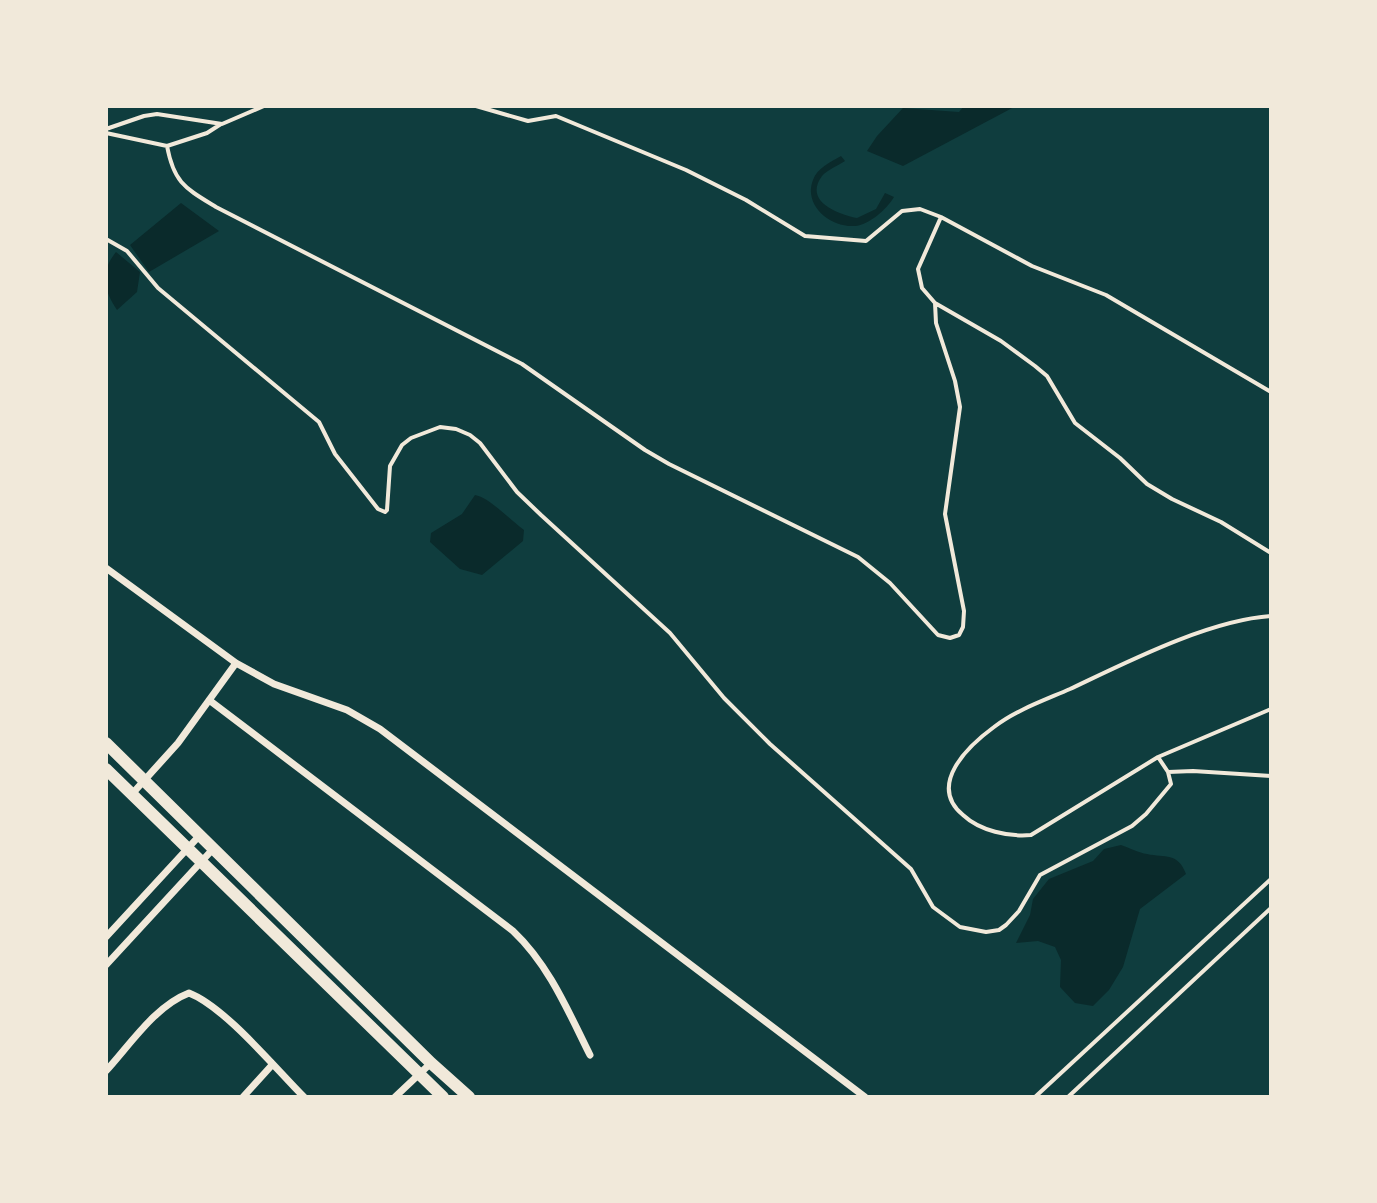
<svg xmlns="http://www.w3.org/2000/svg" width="1377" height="1203" font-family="'Crimson Pro',serif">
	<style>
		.water { fill: #0a2a2b }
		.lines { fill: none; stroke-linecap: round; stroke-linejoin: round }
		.service { stroke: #f1e9da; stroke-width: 4 }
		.minor { stroke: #f1e9da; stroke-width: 7 }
		.primary { stroke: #f1e9da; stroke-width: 12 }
	</style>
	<rect width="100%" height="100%" fill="#0f3d3e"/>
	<path class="water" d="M 964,106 L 1016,106 L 903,166 L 867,151 L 877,136 L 903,108 L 959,112 Z
		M 841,156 L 845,161 C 839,165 827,170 822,176 C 803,202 839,214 857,218 L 876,209 L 885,193 L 894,197 C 887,209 869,225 855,226 C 830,228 803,205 813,180 C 817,168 831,162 841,156 Z
		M 181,203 L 219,231 L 149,272 L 130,245 Z
		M 116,252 L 140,272 L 137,292 L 117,310 C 103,289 100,272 116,252 Z
		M 475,495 C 489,497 511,521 524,530 L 523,541 L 482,575 L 460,569 L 430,542 L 431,533 L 462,514 Z
		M 1121,845 C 1130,848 1139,853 1147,854 C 1165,858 1178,852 1186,874 L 1140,909 L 1123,967 L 1109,990 L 1093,1006 L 1075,1003 L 1060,987 L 1061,960 L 1055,947 L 1038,941 L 1016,943 L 1030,915 L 1033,899 L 1049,879 L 1093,861 L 1104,849 Z"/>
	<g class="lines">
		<path class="service" d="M 476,106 L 528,121 L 556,116 L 686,170 L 746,200 L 805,236 L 866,241 L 902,211 L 920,209 L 941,217 L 1032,266 L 1106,295 L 1271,392
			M 106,129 L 144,116 L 157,114 L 222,124 L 264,106
			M 106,133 L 167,146 C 174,183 185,188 216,207 L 522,364 L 645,450 L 669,464 L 858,557 L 890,583 L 938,635 L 950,638 L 959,635 L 963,627 L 964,611 L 945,514 L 960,407 L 955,381 L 936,323 L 935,303
			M 167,146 L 207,133 L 221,124
			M 941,217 L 918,269 L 922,288 L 935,303 L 1001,341 L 1035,366 L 1047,376 L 1075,423 L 1120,458 L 1147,484 L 1172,499 L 1221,522 L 1271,553
			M 106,239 L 127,251 L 158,288 L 319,422 L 335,454 L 378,509 L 385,512 L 387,510 L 390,466 L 402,445 L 411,438 L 440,427 L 456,429 L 470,435 L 480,443 L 517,492 L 541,515 L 670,633 L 724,698 L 770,744 L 911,869 L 933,907 L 960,927 L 986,932 L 999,930 L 1006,925 L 1019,911 L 1040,875 L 1132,826 L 1146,814 L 1171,784 L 1168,772 L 1158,757
			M 1271,616 C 1209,620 1127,662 1070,689 C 1045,700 1016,710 994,727 C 968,746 927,785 963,815 C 980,831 1009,837 1031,835 L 1158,757 L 1271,709
			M 1168,772 L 1193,771 L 1271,776
			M 1035,1097 L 1271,879
			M 1068,1097 L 1271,908"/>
		<path class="minor" d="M 106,568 L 236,663 L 274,684 L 347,710 L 380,729 L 865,1097
			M 209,700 L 513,931 C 549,965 568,1011 590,1055
			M 132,794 L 178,743 L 236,663
			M 106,937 L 200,835
			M 106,965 L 213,849
			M 106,1071 C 130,1045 155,1006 189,993 C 225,1007 275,1068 304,1097
			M 243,1097 L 272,1065
			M 395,1097 L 431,1063"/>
		<path class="primary" d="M 106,743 L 431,1063 L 469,1097
			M 106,769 L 443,1097"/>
	</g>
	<rect width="1377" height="1203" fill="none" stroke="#f1e9da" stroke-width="216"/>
</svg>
